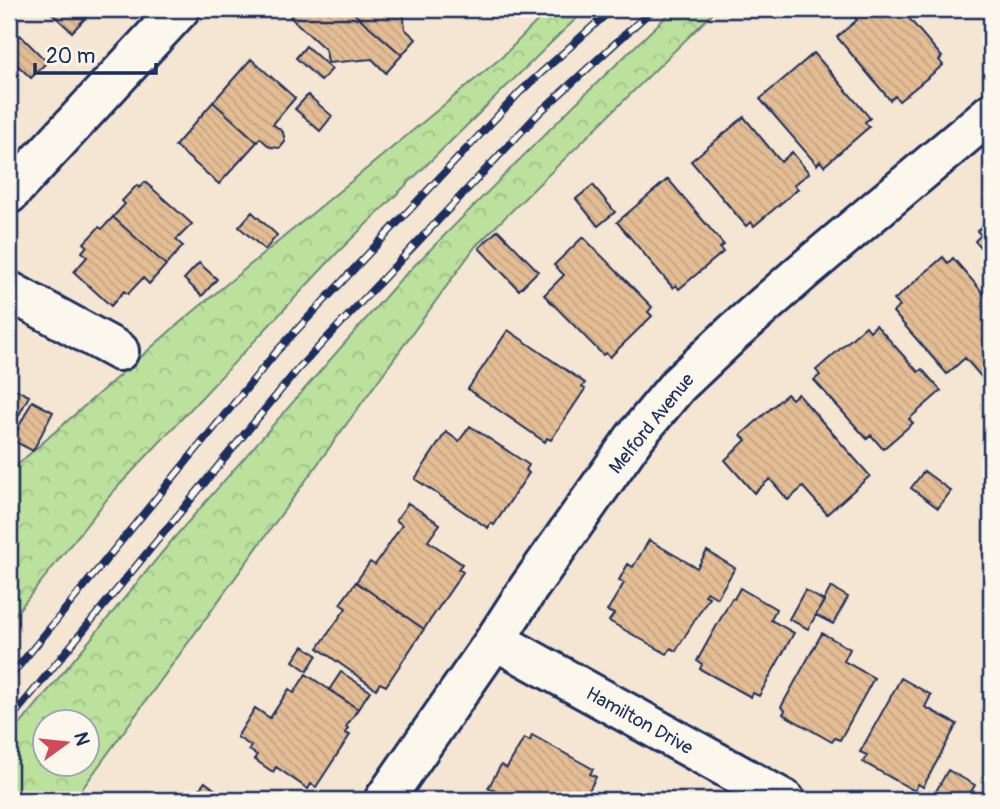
<svg xmlns="http://www.w3.org/2000/svg" width="1000" height="809" font-family="Pangolin,sans-serif">
	<style>
		.forest { fill: url(#forest-crowns); stroke: #6b887d; stroke-width: 2; fill-rule: evenodd }
		.building { fill: url(#building-back-hatch); stroke: #1b2f5e; stroke-width: 2 }
		.lines { fill: none; stroke-linecap: round; stroke-linejoin: round }
		.street-casing { stroke: #1b2f5e; stroke-width: 44 }
		.street { stroke: #fbf7ec; stroke-width: 38 }
		.rail-casing { stroke: #1b2f5e; stroke-width: 8 }
		.rail { stroke: #fbf7ec; stroke-width: 5; stroke-dasharray: 16; stroke-linecap: butt }
		.labels { text-anchor: middle; stroke-width: 5; stroke-linejoin: round; paint-order: stroke }
		.street-label { font-size: 19px; fill: #1b2f5e; stroke: #fbf7ec }
	</style>
	<defs>
		<pattern id="forest-crowns" width="20" height="18" patternUnits="userSpaceOnUse" patternTransform="scale(1.75)"><rect width="20" height="18" fill="#bbe19c"/><path d="M2 6a3 3 0 1 1 6 0M12 15a3 3 0 1 1 6 0" fill="none" stroke="#a0c189"/></pattern>
		<pattern id="building-back-hatch" width="6" height="6" patternUnits="userSpaceOnUse" patternTransform="scale(1.75)"><rect width="6" height="6" fill="#e4bd94"/><path d="M-1 5l2 2M0 0l6 6M5-1l2 2" fill="none" stroke="#c3a382"/></pattern>
	</defs>
	<rect width="100%" height="100%" fill="#f4e6d2"/>
	<filter id="ink" filterUnits="userSpaceOnUse"><feTurbulence type="fractalNoise" baseFrequency=".0143" numOctaves="2"/><feDisplacementMap in="SourceGraphic" scale="14" xChannelSelector="R" yChannelSelector="G"/><feConvolveMatrix kernelMatrix="1 2 1 2 8 2 1 2 1" color-interpolation-filters="sRGB"/></filter>
	<g filter="url(#ink)">
		<path class="forest" d="M 549,9 L 587,9 L 563,31 L 337,253 L 112,493 L 9,622 L 9,472 L 177,325 L 502,57 Z
			M 674,9 L 717,9 L 475,247 L 74,800 L 9,800 L 9,738 L 174,538 L 400,280 L 574,105 ZM 46,722 L 88,722 L 88,764 L 46,764 Z"/>
		<path class="building" d="M 47,9 L 94,9 L 72,32 Z
			M 295,9 L 349,9 L 402,55 L 386,73 L 372,59 L 328,63 L 326,50 L 290,17 L 295,12 Z
			M 349,9 L 403,9 L 405,29 L 416,39 L 402,55 Z
			M 854,9 L 901,9 L 942,57 L 939,60 L 943,65 L 899,101 L 895,96 L 890,100 L 837,37 L 857,20 L 850,12 Z
			M 20,35 L 47,62 L 31,78 L 9,57 L 9,46 Z
			M 306,46 L 332,69 L 321,81 L 296,58 Z
			M 814,53 L 870,118 L 865,122 L 869,127 L 824,166 L 820,161 L 817,165 L 760,99 Z
			M 251,59 L 295,98 L 273,124 L 283,132 L 285,142 L 280,148 L 270,147 L 260,138 L 257,142 L 213,102 Z
			M 308,95 L 332,116 L 320,131 L 295,109 Z
			M 213,102 L 257,142 L 219,184 L 175,146 Z
			M 744,117 L 781,162 L 792,152 L 809,173 L 794,185 L 798,189 L 754,226 L 751,222 L 746,226 L 691,161 Z
			M 668,179 L 724,245 L 720,248 L 723,252 L 679,289 L 676,285 L 673,288 L 617,222 Z
			M 145,182 L 192,224 L 176,240 L 183,246 L 166,265 L 113,217 L 125,204 L 122,201 L 137,185 L 139,188 Z
			M 593,185 L 615,212 L 598,226 L 576,199 Z
			M 252,212 L 277,235 L 265,250 L 239,227 Z
			M 113,217 L 166,265 L 149,284 L 143,278 L 128,294 L 124,291 L 111,306 L 74,272 L 87,257 L 82,252 L 87,246 L 84,243 L 99,227 L 102,229 Z
			M 991,218 L 991,260 L 975,241 L 981,235 L 977,231 Z
			M 498,230 L 538,271 L 519,290 L 479,248 Z
			M 583,237 L 652,307 L 648,312 L 652,316 L 610,357 L 606,353 L 603,355 L 544,295 L 564,275 L 554,265 Z
			M 943,257 L 948,263 L 953,258 L 991,302 L 991,388 L 965,358 L 947,374 L 893,312 L 900,306 L 894,300 Z
			M 199,263 L 217,279 L 202,296 L 184,279 Z
			M 876,325 L 918,372 L 922,369 L 941,391 L 909,419 L 913,423 L 883,449 L 871,435 L 867,439 L 814,380 L 820,375 L 816,370 L 866,326 L 870,331 Z
			M 508,330 L 585,383 L 582,387 L 585,389 L 551,440 L 547,438 L 545,442 L 468,389 Z
			M 9,386 L 29,396 L 9,434 Z
			M 787,394 L 792,399 L 798,394 L 870,476 L 827,514 L 803,487 L 788,500 L 770,479 L 754,493 L 725,460 L 746,440 L 741,435 Z
			M 32,401 L 53,412 L 33,451 L 12,440 Z
			M 470,426 L 529,465 L 526,470 L 529,473 L 494,525 L 491,523 L 488,528 L 415,479 L 446,432 L 459,441 Z
			M 924,471 L 951,491 L 938,508 L 911,488 Z
			M 408,503 L 440,524 L 428,541 L 462,564 L 458,569 L 463,572 L 424,629 L 356,582 L 370,562 L 375,565 L 402,525 L 396,520 Z
			M 649,540 L 697,568 L 707,551 L 735,568 L 717,598 L 707,592 L 705,595 L 709,597 L 676,651 L 671,648 L 667,654 L 609,621 L 614,614 L 607,611 L 624,583 L 619,580 L 628,564 L 633,567 Z
			M 356,582 L 424,629 L 386,686 L 380,683 L 376,689 L 318,648 L 346,608 L 340,604 Z
			M 831,587 L 848,597 L 833,624 L 816,615 Z
			M 740,588 L 776,609 L 771,620 L 794,633 L 759,696 L 753,693 L 751,697 L 700,669 L 702,664 L 697,661 L 732,598 L 734,599 Z
			M 805,590 L 824,601 L 808,629 L 789,619 Z
			M 822,633 L 850,649 L 844,661 L 874,678 L 840,740 L 835,738 L 832,742 L 783,714 L 785,710 L 781,707 Z
			M 303,646 L 317,655 L 307,671 L 293,661 Z
			M 341,672 L 370,691 L 358,709 L 329,690 Z
			M 306,674 L 358,709 L 346,727 L 348,728 L 345,733 L 350,735 L 316,787 L 311,784 L 308,789 L 276,767 L 273,772 L 254,759 L 257,755 L 249,750 L 251,746 L 237,737 L 255,708 L 270,718 L 289,689 L 294,693 Z
			M 901,678 L 931,695 L 925,707 L 957,724 L 923,787 L 918,784 L 915,791 L 863,762 L 867,755 L 860,752 Z
			M 532,735 L 593,769 L 590,774 L 596,777 L 584,800 L 494,800 L 491,799 L 495,791 L 488,788 L 501,765 L 507,768 L 524,738 L 530,741 Z
			M 948,770 L 975,785 L 966,800 L 931,800 Z
			M 205,782 L 229,800 L 191,800 Z"/>
		<g class="lines">
			<g class="street-casing">
				<path id="street" d="M 9,194 L 180,9
					M 9,291 L 119,351
					M 495,640 L 785,800
					M 384,800 L 495,640 L 528,589 L 635,437 L 678,385 L 733,333 L 801,273 L 991,113"/>
			</g>
			<use href="#street" class="street"/>
			<g class="rail-casing">
				<path id="rail" d="M 9,678 L 277,351 L 520,92 L 612,9
					M 9,721 L 298,369 L 540,112 L 653,9"/>
			</g>
			<use href="#rail" class="rail"/>
		</g>
	</g>
	<g class="labels">
		<g class="street-label">
			<text transform="translate(651 423) rotate(-51)" y="7">Melford Avenue</text>
			<text transform="translate(640 720) rotate(29)" y="7">Hamilton Drive</text>
		</g>
	</g>
	<rect width="1000" height="809" fill="none" stroke="#fbf7ec" stroke-width="35"/>
	<rect x="18" y="18" width="965" height="774" fill="none" stroke="#1b2f5e" stroke-width="2.5" filter="url(#ink)"/>
	<g transform="translate(66 743) rotate(75)"><circle r="33" fill="#fbf7ec" stroke="#a1a7b3" stroke-width="2"/>
	<path d="M0-5L12 26L0 18L-12 26Z" fill="#d1495b"/>
	<text y="-10" font-size="19" font-weight="bold" text-anchor="middle" fill="#1b2f5e">N</text>
	</g>
	<path d="M35 63v10h121v-10" fill="none" stroke="#1b2f5e" stroke-width="3.5"/>
	<text x="46" y="63" font-size="21" fill="#1b2f5e" stroke="#fbf7ec" stroke-width="5" paint-order="stroke">20 m</text>
</svg>
